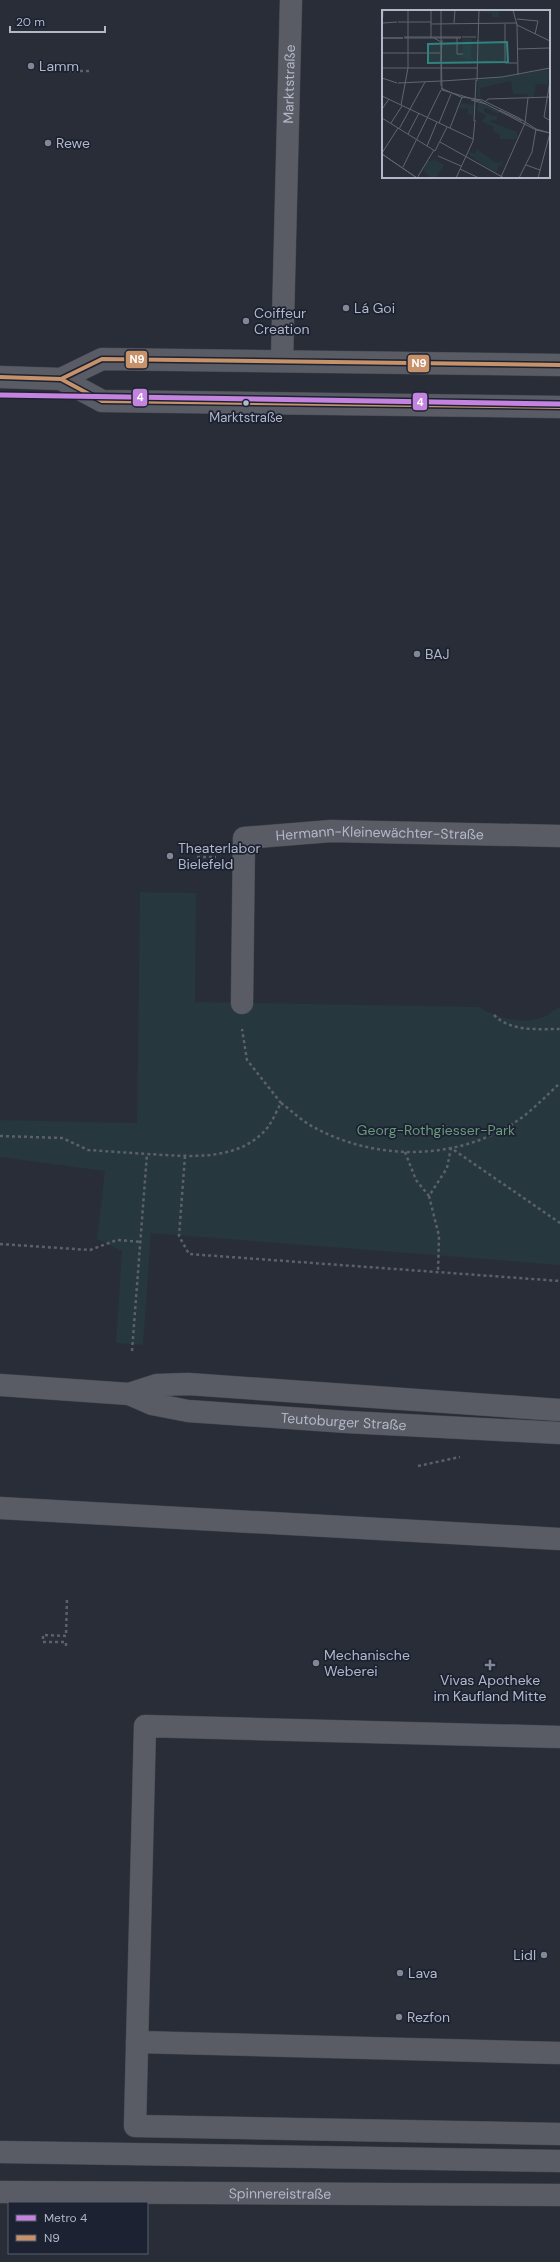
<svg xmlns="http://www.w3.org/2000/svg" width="560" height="2262" font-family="'DM Sans',sans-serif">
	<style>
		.green { fill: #26373d }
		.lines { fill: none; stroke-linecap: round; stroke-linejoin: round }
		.minor-casing { stroke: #454850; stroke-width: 23 }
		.path { stroke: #5c6069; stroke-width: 2.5; stroke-dasharray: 3 3; stroke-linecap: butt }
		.minor { stroke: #595c65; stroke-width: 22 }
		.bus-1-casing { stroke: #1c2232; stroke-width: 7 }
		.bus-1 { stroke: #c7916a; stroke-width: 4 }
		.metro-1-casing { stroke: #1c2232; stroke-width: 8 }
		.metro-1 { stroke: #c483df; stroke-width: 5 }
		.poi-dot { fill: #828795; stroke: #1c2232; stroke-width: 1.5 }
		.bus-dot { fill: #b2b8c8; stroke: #1c2232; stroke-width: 1.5 }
		.labels { text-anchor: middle; stroke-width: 3.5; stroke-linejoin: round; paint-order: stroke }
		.bus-label { font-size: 13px; fill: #b2b8c8; stroke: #1c2232 }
		.poi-label { font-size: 14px; fill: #b2b8c8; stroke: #1c2232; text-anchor: start }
		.street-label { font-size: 14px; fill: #b2b8c8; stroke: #1c2232 }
		.park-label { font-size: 14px; fill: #699a7a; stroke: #1c2232 }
		.inset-road { fill: none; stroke: #606571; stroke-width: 1 }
		.view { fill: #308380; fill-opacity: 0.15; stroke: #308380; stroke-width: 2 }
		.inset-edge { fill: none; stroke: #b2b8c8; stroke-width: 2 }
		.line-badge { stroke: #1c2232; stroke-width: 1.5 }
		.badge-label { font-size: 11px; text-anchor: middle; font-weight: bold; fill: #fff }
	</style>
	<rect width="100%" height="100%" fill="#292d37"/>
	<path class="green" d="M 140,892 L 196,893 L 195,1002 L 478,1007 C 499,1018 520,1025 544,1017 C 550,1015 554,1008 560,1008 L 560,1265 L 151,1233 L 143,1345 L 116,1343 L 122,1251 L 97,1239 L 105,1171 L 0,1157 L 0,1120 L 137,1123 Z"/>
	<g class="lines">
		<g class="minor-casing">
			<g id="minor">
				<path id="s1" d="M 282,360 L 291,0"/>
				<path d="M 0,377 L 61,379 L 102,359 L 560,365"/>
				<path d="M 61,379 L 102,401 L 560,407"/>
				<path id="s2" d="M 242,1003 L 244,838 L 331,831 L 560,836"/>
				<path id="s3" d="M 0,1385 L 129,1394 L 152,1404 L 188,1411 L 347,1422 L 560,1433"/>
				<path d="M 129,1394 L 157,1385 L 188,1384 L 560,1410"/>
				<path d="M 0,1508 L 560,1539"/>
				<path d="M 560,1737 L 145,1726 L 135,2126 L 560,2134"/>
				<path d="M 137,2042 L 560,2053"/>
				<path d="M 0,2152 L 560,2161"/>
				<path id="s4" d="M 0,2192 L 560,2195"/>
			</g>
		</g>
		<path class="path" d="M 68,71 L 91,71
			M 197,857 L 216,857
			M 494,1015 C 511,1032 538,1029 560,1029
			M 281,1103 C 292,1111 304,1123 317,1129 C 379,1161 456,1160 514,1123 C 531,1112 545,1097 560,1083
			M 0,1136 L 62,1138 L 88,1150 L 147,1154
			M 405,1152 L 416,1180 L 429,1196 L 447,1168 L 451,1148 L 560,1223
			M 185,1156 L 179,1236 L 189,1254 L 560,1281
			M 429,1196 L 439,1236 L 438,1272
			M 0,1244 L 90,1250 L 117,1240 L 141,1242
			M 132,1351 L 147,1154 C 187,1156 239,1163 268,1127 C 273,1120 277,1110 281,1103 L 247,1060 L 242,1029
			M 418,1466 L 460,1457
			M 66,1646 L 66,1642 L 43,1642 L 43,1635 L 66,1636 L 67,1598"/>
		<use href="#minor" class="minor"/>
		<g class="bus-1-casing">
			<path id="bus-1" d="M 0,377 L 61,379 L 102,359 L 560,365
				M 61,379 L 102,401 L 560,407"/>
		</g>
		<use href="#bus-1" class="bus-1"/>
		<g class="metro-1-casing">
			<path id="metro-1" d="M 0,395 L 560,404"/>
		</g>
		<use href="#metro-1" class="metro-1"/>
	</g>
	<g class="poi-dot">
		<circle cx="31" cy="66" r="4"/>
		<circle cx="48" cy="143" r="4"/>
		<circle cx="346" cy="308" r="4"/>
		<circle cx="246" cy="321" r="4"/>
		<circle cx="417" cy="654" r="4"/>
		<circle cx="170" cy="856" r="4"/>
		<circle cx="316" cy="1663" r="4"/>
		<path d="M488 1659h4v4h4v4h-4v4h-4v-4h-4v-4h4z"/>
		<circle cx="544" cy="1955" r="4"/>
		<circle cx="400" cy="1973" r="4"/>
		<circle cx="399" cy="2017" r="4"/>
	</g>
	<circle class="bus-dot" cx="246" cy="403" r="3.5"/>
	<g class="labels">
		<g class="bus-label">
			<text x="246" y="422">Marktstraße</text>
		</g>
		<g class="poi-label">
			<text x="39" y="71">Lamm</text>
			<text x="56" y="148">Rewe</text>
			<text x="354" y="313">Lá Goi</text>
			<text x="254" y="318">Coiffeur<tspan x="254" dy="16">Creation</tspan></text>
			<text x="425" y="659">BAJ</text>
			<text x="178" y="853">Theaterlabor<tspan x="178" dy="16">Bielefeld</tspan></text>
			<text x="324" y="1660">Mechanische<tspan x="324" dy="16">Weberei</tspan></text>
			<text x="490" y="1685" text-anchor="middle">Vivas Apotheke<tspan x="490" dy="16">im Kaufland Mitte</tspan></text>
			<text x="536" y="1960" text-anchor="end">Lidl</text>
			<text x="408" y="1978">Lava</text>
			<text x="407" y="2022">Rezfon</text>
		</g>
		<g class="street-label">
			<text dy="5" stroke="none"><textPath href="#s1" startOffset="276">Marktstraße</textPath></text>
			<text dy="5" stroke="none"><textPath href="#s2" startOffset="301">Hermann-Kleinewächter-Straße</textPath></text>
			<text dy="5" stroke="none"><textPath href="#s3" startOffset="347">Teutoburger Straße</textPath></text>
			<text dy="5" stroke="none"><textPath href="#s4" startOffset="280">Spinnereistraße</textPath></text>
		</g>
		<g class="park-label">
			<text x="436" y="1135">Georg-Rothgiesser-Park</text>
		</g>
	</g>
	<g transform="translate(382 10)">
		<rect width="168" height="168" fill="#292d37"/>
		<path d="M 99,0 L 122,0 L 123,1 L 117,1 L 117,13 L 117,7 L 110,7 L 110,3 L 99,2 ZM 81,29 L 90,29 L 89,47 L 93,49 L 87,49 L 86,57 L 85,48 L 77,48 L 81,46 ZM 168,59 L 166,75 L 154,74 L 152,87 L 146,87 L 145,84 L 131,84 L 129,71 L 98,78 L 99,88 L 95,87 L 96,70 ZM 96,92 L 118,101 L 117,104 L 103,98 L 102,101 L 108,105 L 116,106 L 114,111 L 110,109 L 109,112 L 135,122 L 135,129 L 118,129 L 118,125 L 111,121 L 112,117 L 100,112 L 104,105 L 95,101 ZM 79,93 L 92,95 L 91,105 L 85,104 L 86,99 L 77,98 ZM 95,139 L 114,153 L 118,152 L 124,146 L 119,154 L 123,158 L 117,155 L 114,163 L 87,145 L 87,142 L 93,143 ZM 53,150 L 62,155 L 54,168 L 49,168 L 41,160 L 46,151 Z" fill="#26373d"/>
		<path class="inset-road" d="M 26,0 L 26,25M 49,0 L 49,28M 131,0 L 135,15 L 168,31M 135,9 L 156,11 L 153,24M 16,12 L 49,12M 1,13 L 15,12M 72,13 L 73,0M 49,14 L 135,13M 123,14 L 123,53 L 135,53M 135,15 L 136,65M 0,19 L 1,0M 22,27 L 79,27M 80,27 L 94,27M 0,28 L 21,28M 0,28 L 21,28M 22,28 L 79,28M 52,28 L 59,32 L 60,80 L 98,91 L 154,120 L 168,123M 75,28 L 75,44 L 81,44M 96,31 L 97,0M 135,39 L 167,38M 0,43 L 58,43M 59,51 L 60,30M 0,58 L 95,58M 168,58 L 168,36M 0,68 L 15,73M 60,71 L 120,67 L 168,58M 95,71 L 96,30M 16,73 L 59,71M 59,76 L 59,0M 59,78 L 81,88M 0,86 L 91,129M 80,87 L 100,90 L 137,108 L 154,119 L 168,123M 89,90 L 104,94M 103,92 L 106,89 L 168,87M 19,95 L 26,58 L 26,25M 0,99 L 7,89M 117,100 L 140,111M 0,108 L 53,141 L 65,117M 167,110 L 162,107 L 168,71M 92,111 L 94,70M 9,113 L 20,96M 57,113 L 69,84M 68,118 L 80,87M 17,119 L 43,72M 26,124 L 37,103M 58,132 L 122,168M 45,136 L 55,112M 0,143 L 16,118M 0,144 L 35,168M 0,144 L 35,168M 56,146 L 79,156M 144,155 L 158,160M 21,157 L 59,80M 78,159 L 97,168M 119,167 L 143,113 L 146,88M 35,168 L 52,140M 74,168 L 91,131 L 93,110M 137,168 L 150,142 L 154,119M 156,168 L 168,123"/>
		<path class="view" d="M 125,32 L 126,52 L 46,53 L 46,34 Z"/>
		<rect width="168" height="168" class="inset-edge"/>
	</g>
	<g class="line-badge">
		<rect x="125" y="350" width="23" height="19" rx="4" fill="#c7916a"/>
		<rect x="407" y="354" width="23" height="19" rx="4" fill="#c7916a"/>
		<rect x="132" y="388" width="16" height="19" rx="4" fill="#c483df"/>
		<rect x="412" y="392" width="16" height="19" rx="4" fill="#c483df"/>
	</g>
	<g class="badge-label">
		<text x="137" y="363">N9</text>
		<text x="419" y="367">N9</text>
		<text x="140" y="401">4</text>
		<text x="420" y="406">4</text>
	</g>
	<rect x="8" y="2202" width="140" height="52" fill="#1c2232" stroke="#585e6e"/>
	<rect x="16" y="2215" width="20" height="6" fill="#c483df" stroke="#585e6e"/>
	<text x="44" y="2222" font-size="12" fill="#b2b8c8">Metro 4</text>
	<rect x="16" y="2235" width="20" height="6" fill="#c7916a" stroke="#585e6e"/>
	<text x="44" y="2242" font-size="12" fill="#b2b8c8">N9</text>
	<path d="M10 26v6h95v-6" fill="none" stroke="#b2b8c8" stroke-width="2"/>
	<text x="16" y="26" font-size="12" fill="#b2b8c8" stroke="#1c2232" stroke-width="3" paint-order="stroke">20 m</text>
</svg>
